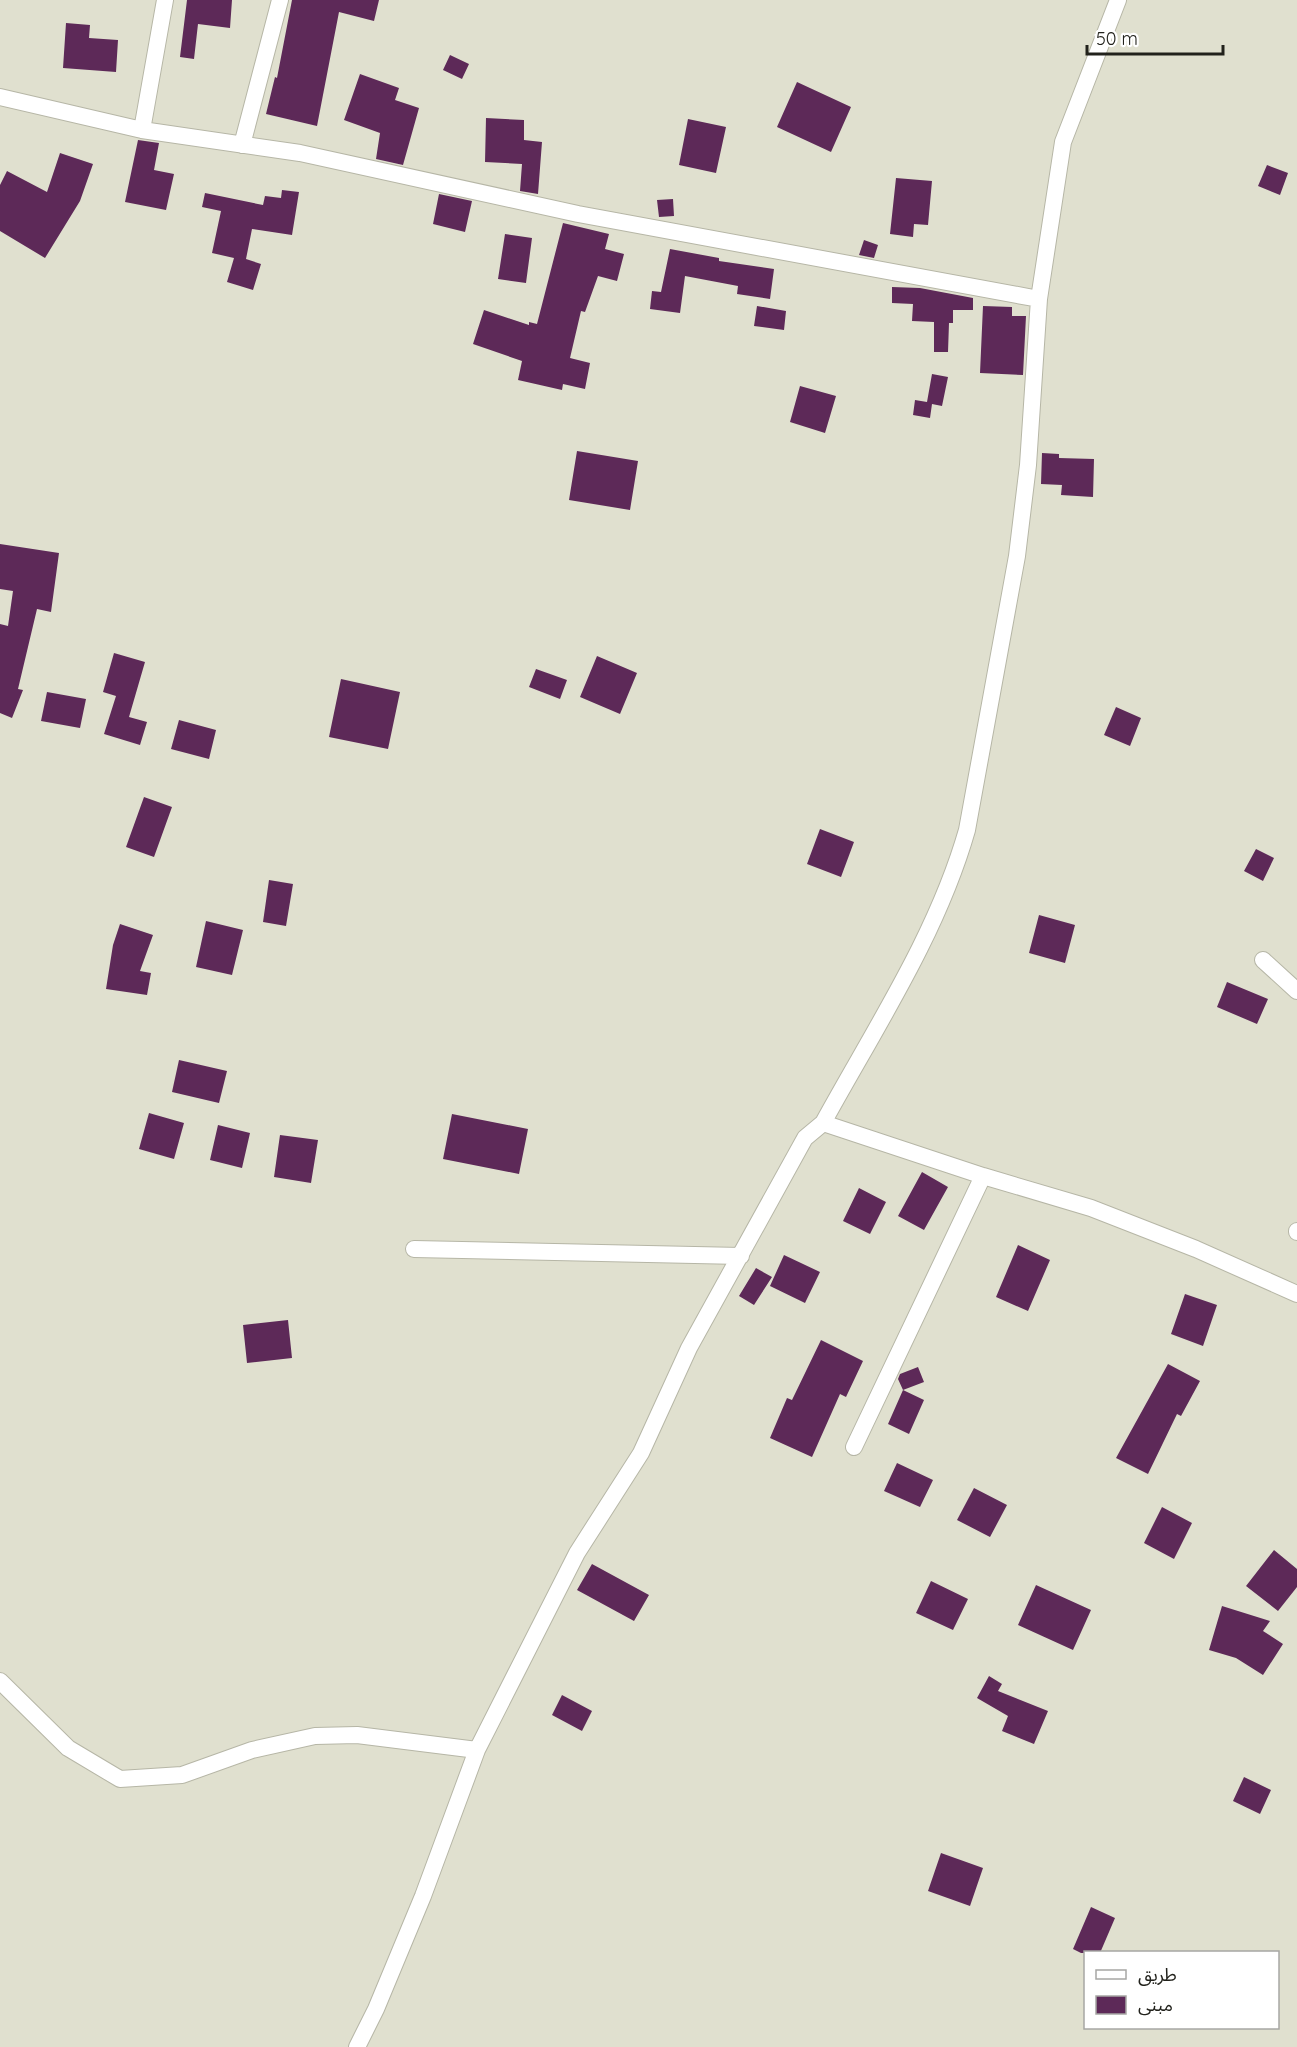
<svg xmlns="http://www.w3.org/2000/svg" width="1297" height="2047" font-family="Quicksand,'Noto Sans Arabic',sans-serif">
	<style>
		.building { fill: #5d2958 }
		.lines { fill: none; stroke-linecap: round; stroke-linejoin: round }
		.street-casing { stroke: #b6b6a6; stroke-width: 18 }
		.street { stroke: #fff; stroke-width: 16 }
	</style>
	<rect width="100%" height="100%" fill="#e0e0cf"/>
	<path class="building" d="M 187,0 L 232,0 L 230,28 L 198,24 L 194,59 L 180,57 Z
		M 292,0 L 379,0 L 374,21 L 339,12 L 317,126 L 266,114 L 275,77 L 277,78 Z
		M 66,23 L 90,25 L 89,38 L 118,40 L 116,72 L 63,68 Z
		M 450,55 L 469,64 L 462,79 L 443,70 Z
		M 360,74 L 399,88 L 395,100 L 419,108 L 403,165 L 376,159 L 380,133 L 344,120 Z
		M 797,82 L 851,107 L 831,152 L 777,127 Z
		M 486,118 L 524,120 L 524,140 L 542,142 L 538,194 L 520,191 L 522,164 L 485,162 Z
		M 688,119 L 726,127 L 716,173 L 679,165 Z
		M 138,140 L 159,143 L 154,170 L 174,174 L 166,210 L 125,202 Z
		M 60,153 L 93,164 L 80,201 L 45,258 L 0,231 L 0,185 L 7,171 L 47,192 Z
		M 1267,165 L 1288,173 L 1280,195 L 1258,186 Z
		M 896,178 L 932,181 L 928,225 L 914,224 L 913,237 L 890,234 Z
		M 282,190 L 299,192 L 292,235 L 252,229 L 246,259 L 261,264 L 253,290 L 227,282 L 234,258 L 212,253 L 221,211 L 202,207 L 205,193 L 263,205 L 265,196 L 281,198 Z
		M 439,194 L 472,201 L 465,232 L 433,224 Z
		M 673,199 L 674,216 L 659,217 L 657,200 Z
		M 563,223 L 609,234 L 605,249 L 624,254 L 617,281 L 598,276 L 585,312 L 581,311 L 570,358 L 590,363 L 585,389 L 563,384 L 562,390 L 518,380 L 522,361 L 473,344 L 484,310 L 529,325 L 529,322 L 537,324 Z
		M 505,234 L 532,238 L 526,283 L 498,279 Z
		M 864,240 L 878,245 L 874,258 L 859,255 Z
		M 670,249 L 719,258 L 719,261 L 774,269 L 770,299 L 737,294 L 738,286 L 685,276 L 680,313 L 650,309 L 652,291 L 661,292 Z
		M 892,287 L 920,288 L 973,298 L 973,310 L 953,310 L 953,323 L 949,323 L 948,352 L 934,352 L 934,322 L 912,321 L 913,304 L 892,303 Z
		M 757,306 L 786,311 L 784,330 L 754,326 Z
		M 983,306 L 1012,307 L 1012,316 L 1026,316 L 1023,375 L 980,373 Z
		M 932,374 L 948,377 L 942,406 L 932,404 L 930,418 L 913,415 L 915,400 L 927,402 Z
		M 800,386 L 836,396 L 825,433 L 790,422 Z
		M 577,451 L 638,461 L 630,510 L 569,500 Z
		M 1042,453 L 1059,454 L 1059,458 L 1094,459 L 1093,497 L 1061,495 L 1062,485 L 1041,484 Z
		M 0,544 L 59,553 L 51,612 L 37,609 L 18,689 L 23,690 L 12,718 L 0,713 L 0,624 L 8,626 L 13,591 L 0,589 Z
		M 114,653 L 145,662 L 129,717 L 147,722 L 140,745 L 104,734 L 116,696 L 103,692 Z
		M 597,656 L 637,673 L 620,714 L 580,697 Z
		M 536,669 L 567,680 L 560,699 L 529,687 Z
		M 341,679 L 400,692 L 388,749 L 329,737 Z
		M 47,692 L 86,699 L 80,728 L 41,721 Z
		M 1116,707 L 1141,718 L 1130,746 L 1104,735 Z
		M 179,720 L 216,730 L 209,759 L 171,749 Z
		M 144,797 L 172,807 L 154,857 L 126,847 Z
		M 820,829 L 854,842 L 841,877 L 807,864 Z
		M 1256,849 L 1274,858 L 1263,881 L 1244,871 Z
		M 269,880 L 293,884 L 286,926 L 263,922 Z
		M 1039,915 L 1075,925 L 1065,963 L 1029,953 Z
		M 206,921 L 243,930 L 232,975 L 196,967 Z
		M 120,924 L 153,935 L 140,971 L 151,973 L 147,995 L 106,989 L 113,945 Z
		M 1227,982 L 1268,999 L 1257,1024 L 1217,1007 Z
		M 179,1060 L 227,1071 L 219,1103 L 172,1092 Z
		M 149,1113 L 184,1123 L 174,1159 L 139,1149 Z
		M 452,1114 L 528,1129 L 519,1174 L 443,1159 Z
		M 218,1125 L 250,1133 L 242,1168 L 210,1160 Z
		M 280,1135 L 318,1140 L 311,1183 L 274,1177 Z
		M 922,1172 L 948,1187 L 924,1230 L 898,1216 Z
		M 859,1188 L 886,1202 L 870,1234 L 843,1221 Z
		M 1018,1245 L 1050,1260 L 1028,1311 L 996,1297 Z
		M 784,1255 L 820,1272 L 805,1303 L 770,1286 Z
		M 756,1268 L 772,1277 L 754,1305 L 739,1296 Z
		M 1185,1294 L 1217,1305 L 1203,1346 L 1171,1334 Z
		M 288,1320 L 292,1358 L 247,1363 L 243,1325 Z
		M 821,1340 L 863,1361 L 846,1397 L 840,1394 L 812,1457 L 770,1438 L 787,1398 L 792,1400 Z
		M 1168,1364 L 1200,1381 L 1181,1416 L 1177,1414 L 1148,1474 L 1116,1458 Z
		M 918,1367 L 924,1382 L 903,1390 L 898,1379 L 900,1374 Z
		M 903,1390 L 924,1400 L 909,1434 L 888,1424 Z
		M 897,1463 L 933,1480 L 920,1507 L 884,1491 Z
		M 974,1488 L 1007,1505 L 990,1537 L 957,1520 Z
		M 1162,1507 L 1192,1523 L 1174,1559 L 1144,1543 Z
		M 1274,1550 L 1297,1569 L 1297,1587 L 1278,1611 L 1246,1586 Z
		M 592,1564 L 649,1595 L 634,1621 L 577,1590 Z
		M 931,1581 L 968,1599 L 953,1630 L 916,1613 Z
		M 1036,1585 L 1091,1610 L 1073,1650 L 1018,1625 Z
		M 1222,1606 L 1270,1621 L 1263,1631 L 1283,1644 L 1263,1675 L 1236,1658 L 1209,1650 Z
		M 989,1676 L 1002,1684 L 998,1691 L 1048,1711 L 1034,1744 L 1002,1731 L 1008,1716 L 977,1698 Z
		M 562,1695 L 592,1711 L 582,1731 L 552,1715 Z
		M 1244,1777 L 1271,1790 L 1260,1814 L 1233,1801 Z
		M 941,1853 L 983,1868 L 970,1906 L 928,1891 Z
		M 1091,1907 L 1115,1918 L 1100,1953 L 1081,1953 L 1073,1949 Z"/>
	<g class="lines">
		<g class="street-casing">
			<path id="street" d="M 0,97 L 142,130 L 300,153 L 578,214 L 1039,299 L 1028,465 L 1017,556 L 967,830 C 937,935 875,1028 823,1123 L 805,1138 L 689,1348 L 641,1453 L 577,1553 L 477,1750 L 423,1896 L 376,2009 L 357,2047
				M 142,130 L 165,0
				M 242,145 L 280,0
				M 1039,299 L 1063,142 L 1118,0
				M 1263,960 L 1297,991
				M 823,1123 L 983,1176 L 1091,1208 L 1196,1249 L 1297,1294
				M 1297,1231 L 1297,1232
				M 414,1249 L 741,1256
				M 854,1447 L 983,1176
				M 0,1681 L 68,1748 L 120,1779 L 182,1775 L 252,1750 L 315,1736 L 357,1735 L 477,1750"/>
		</g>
		<use href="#street" class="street"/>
	</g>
	<rect x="1084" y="1951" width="195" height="78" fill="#ffffff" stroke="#a7a7a4" stroke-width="1.5"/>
	<rect x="1096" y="1970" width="30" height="9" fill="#ffffff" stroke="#a7a7a4" stroke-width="1.5"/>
	<text x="1138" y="1981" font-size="18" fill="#22221c">طريق</text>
	<rect x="1096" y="1996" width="30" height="18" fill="#5d2958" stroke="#a7a7a4" stroke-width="1.5"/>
	<text x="1138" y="2011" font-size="18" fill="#22221c">مبنى</text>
	<path d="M1087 45v9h136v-9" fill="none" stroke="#22221c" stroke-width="3"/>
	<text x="1096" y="45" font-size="18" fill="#22221c" stroke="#ffffff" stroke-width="4.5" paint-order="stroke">50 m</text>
</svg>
